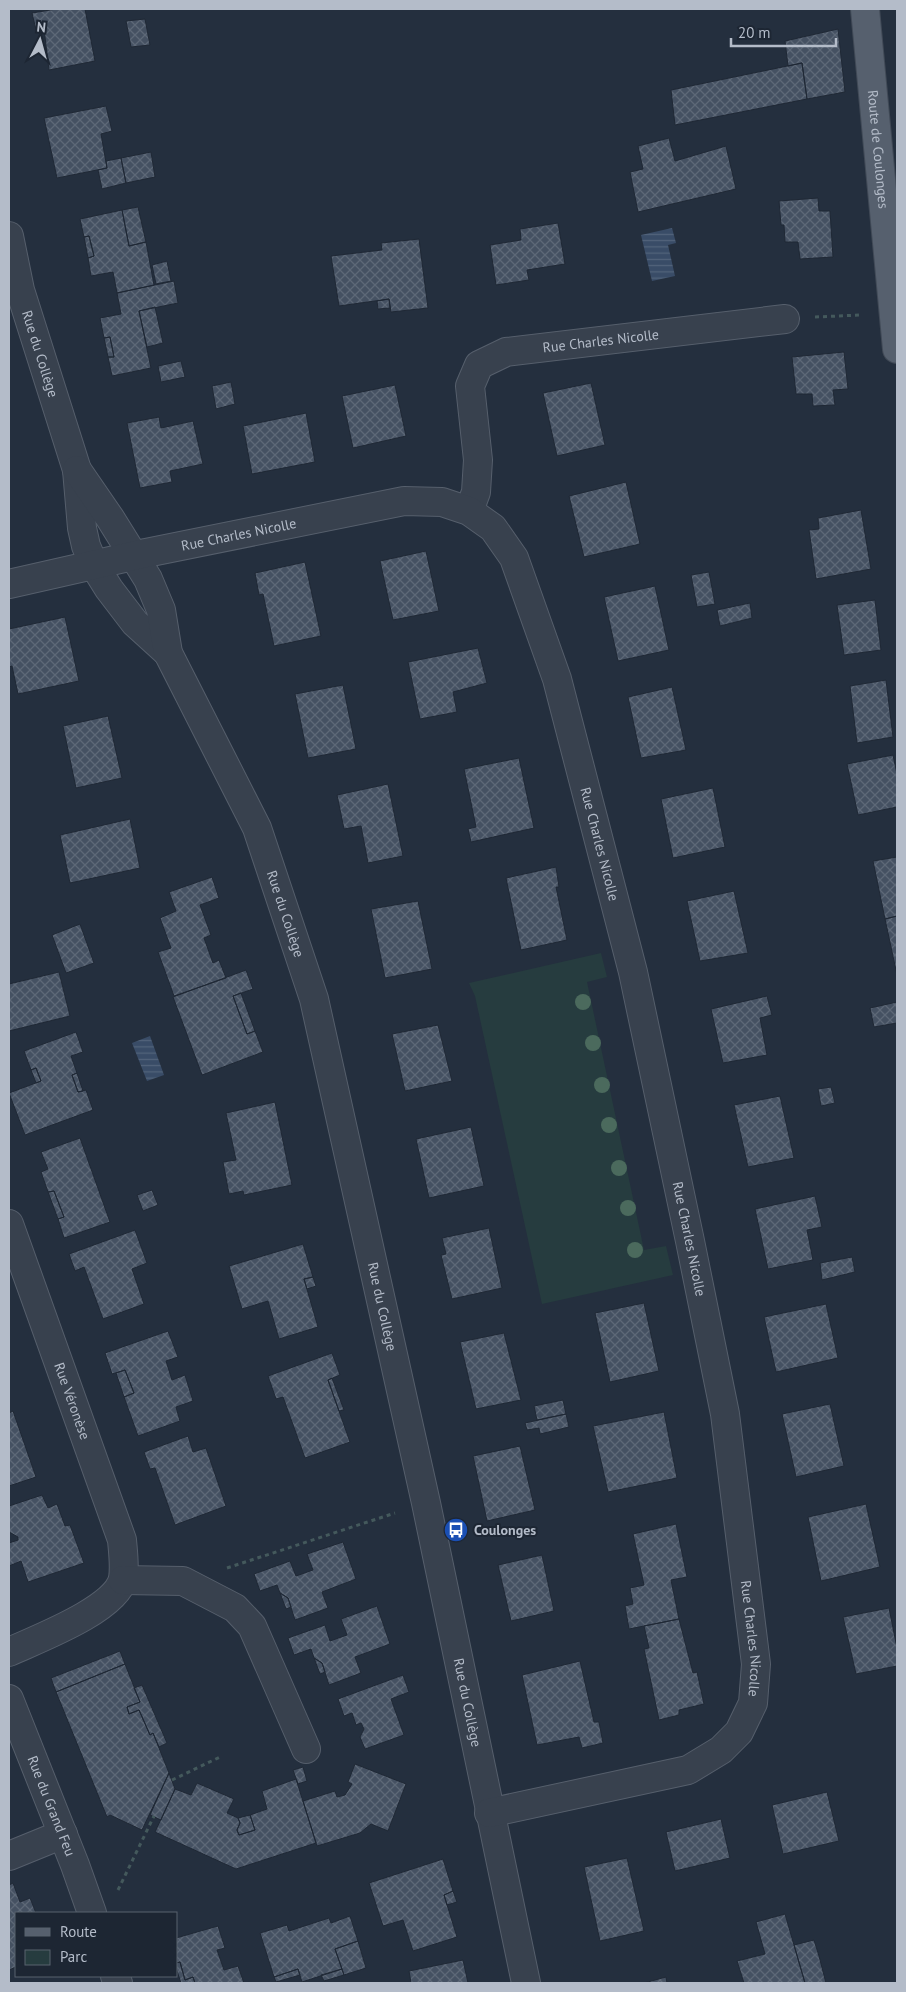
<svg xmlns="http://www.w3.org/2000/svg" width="906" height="1992" font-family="'PT Sans',sans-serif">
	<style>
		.green { fill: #263c3f }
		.water { fill: url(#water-rules) }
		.building { fill: url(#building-cross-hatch); stroke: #1f2835 }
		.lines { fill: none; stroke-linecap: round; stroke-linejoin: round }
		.minor-casing { stroke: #565f6c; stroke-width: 30 }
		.major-casing { stroke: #414a57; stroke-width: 30 }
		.path { stroke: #44595c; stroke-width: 3; stroke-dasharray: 4 4; stroke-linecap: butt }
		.minor { stroke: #38414e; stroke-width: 28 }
		.major { stroke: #56606e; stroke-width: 28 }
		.tree { fill: #4b6a5d }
		.labels { text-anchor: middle; stroke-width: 4; stroke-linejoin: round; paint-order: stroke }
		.street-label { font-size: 14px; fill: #b4bcc9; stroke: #1d2633 }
		.poi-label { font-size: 14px; font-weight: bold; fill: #b4bcc9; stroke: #1d2633; text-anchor: start }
	</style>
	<defs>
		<pattern id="water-rules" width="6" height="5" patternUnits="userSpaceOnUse" patternTransform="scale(1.25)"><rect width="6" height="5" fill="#394c67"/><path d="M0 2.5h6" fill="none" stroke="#53647b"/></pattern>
		<pattern id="building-cross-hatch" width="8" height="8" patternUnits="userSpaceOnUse" patternTransform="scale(1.25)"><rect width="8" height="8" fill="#455162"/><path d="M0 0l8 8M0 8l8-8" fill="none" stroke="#5d6877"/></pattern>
	</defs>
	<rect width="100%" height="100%" fill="#242f3e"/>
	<path class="green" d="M 601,953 L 607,977 L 587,982 L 644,1250 L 666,1246 L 673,1275 L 542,1304 L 475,996 L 469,983 Z"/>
	<path class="water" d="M 672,228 L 676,243 L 668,245 L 675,276 L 652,281 L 641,235 Z
		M 150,1036 L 164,1075 L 147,1081 L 132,1043 Z"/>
	<path class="building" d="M 56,9 L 85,9 L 95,61 L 49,70 L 44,29 L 36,30 L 32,13 Z
		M 145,19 L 150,45 L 131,47 L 126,21 Z
		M 838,29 L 845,92 L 807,99 L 802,63 L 788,66 L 785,41 Z
		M 802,63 L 807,99 L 675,125 L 671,90 Z
		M 106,106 L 112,131 L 101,134 L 107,168 L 57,178 L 44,118 Z
		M 669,138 L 675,161 L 726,146 L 736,189 L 638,212 L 630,172 L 643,169 L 638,146 Z
		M 151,152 L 155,177 L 126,183 L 121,158 Z
		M 121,158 L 126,183 L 102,189 L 98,170 L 107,168 L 106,161 Z
		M 818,198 L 819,211 L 830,211 L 833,257 L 800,259 L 798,242 L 785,242 L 784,225 L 781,225 L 779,201 Z
		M 138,207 L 146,242 L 129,246 L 122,210 Z
		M 122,210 L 129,246 L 146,242 L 154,285 L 117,293 L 113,272 L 91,276 L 88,258 L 94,256 L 89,236 L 84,237 L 80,219 Z
		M 558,223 L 565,264 L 527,270 L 529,280 L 496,285 L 490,245 L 521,240 L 520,229 Z
		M 89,236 L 94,256 L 88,258 L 84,237 Z
		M 419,239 L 428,308 L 391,312 L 389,299 L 339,306 L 331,256 L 382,250 L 381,243 Z
		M 167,261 L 171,281 L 156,284 L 152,265 Z
		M 174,281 L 178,303 L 139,311 L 151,368 L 112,376 L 108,357 L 114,357 L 110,337 L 104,338 L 100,318 L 121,314 L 117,293 Z
		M 389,299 L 390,308 L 378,309 L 377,301 Z
		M 155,307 L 163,343 L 147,347 L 139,311 Z
		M 110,337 L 114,357 L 108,357 L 104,338 Z
		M 844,352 L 848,389 L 833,390 L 835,405 L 813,406 L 812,394 L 796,394 L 792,357 Z
		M 181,361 L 185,377 L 161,382 L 158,366 Z
		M 231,382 L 235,404 L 216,409 L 212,386 Z
		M 591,383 L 605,445 L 557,456 L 543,393 Z
		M 395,385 L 406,436 L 353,448 L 342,396 Z
		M 306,413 L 315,462 L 252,474 L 243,426 Z
		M 159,417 L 161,428 L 193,421 L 203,464 L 170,471 L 172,482 L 140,488 L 127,423 Z
		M 626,482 L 640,544 L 584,557 L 569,496 Z
		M 861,510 L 871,569 L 816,579 L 809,530 L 819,529 L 818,518 Z
		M 426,551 L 439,611 L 393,620 L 380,561 Z
		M 305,562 L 321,636 L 274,646 L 263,594 L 259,595 L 255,573 Z
		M 709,572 L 715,604 L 697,607 L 691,575 Z
		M 655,586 L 669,650 L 618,661 L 604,597 Z
		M 875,600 L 881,650 L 844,655 L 837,605 Z
		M 750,603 L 752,618 L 720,626 L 717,610 Z
		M 65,617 L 79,681 L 18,694 L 12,666 L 9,667 L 9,629 Z
		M 478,648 L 487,683 L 453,692 L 457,712 L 420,719 L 408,662 Z
		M 886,680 L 893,737 L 857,743 L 850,686 Z
		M 343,685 L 356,749 L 308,758 L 295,694 Z
		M 672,687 L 686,750 L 641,758 L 628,697 Z
		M 108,716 L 122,778 L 76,788 L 63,726 Z
		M 893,755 L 897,774 L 897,807 L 858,815 L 847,764 Z
		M 519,758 L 534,828 L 471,842 L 468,829 L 476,827 L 464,769 Z
		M 388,784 L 403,856 L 368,863 L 361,826 L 344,829 L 337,795 Z
		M 713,788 L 725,847 L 673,858 L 661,799 Z
		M 130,819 L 140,868 L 70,883 L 60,835 Z
		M 897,857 L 897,916 L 885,919 L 873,861 Z
		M 556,867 L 559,887 L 556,887 L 567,940 L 521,950 L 506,878 Z
		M 212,877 L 219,898 L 200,905 L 211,935 L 204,938 L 213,963 L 219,960 L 226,978 L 174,996 L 158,952 L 171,948 L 160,918 L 176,911 L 169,892 Z
		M 734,891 L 748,953 L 700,961 L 687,901 Z
		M 418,901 L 432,969 L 385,978 L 371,909 Z
		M 897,916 L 897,975 L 885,919 Z
		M 80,924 L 94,963 L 66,973 L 52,935 Z
		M 246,970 L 253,989 L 233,996 L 247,1034 L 255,1031 L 263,1052 L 202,1075 L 173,997 Z
		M 59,972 L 70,1016 L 9,1031 L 9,984 Z
		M 241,993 L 255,1031 L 247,1034 L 233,996 Z
		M 767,996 L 772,1015 L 760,1018 L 767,1055 L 723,1063 L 711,1009 Z
		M 897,1002 L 897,1023 L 874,1027 L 870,1008 Z
		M 438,1025 L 452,1081 L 405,1091 L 392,1034 Z
		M 76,1032 L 83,1052 L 71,1056 L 77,1073 L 72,1075 L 78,1092 L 86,1090 L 93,1110 L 25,1135 L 9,1093 L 41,1081 L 36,1068 L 31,1070 L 24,1051 Z
		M 36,1068 L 41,1081 L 36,1083 L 31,1070 Z
		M 77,1073 L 83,1091 L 78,1092 L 72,1075 Z
		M 831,1087 L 835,1103 L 821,1106 L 818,1089 Z
		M 780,1096 L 794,1158 L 748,1167 L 734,1105 Z
		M 275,1102 L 292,1185 L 244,1195 L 243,1191 L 229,1194 L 223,1162 L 236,1160 L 226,1113 Z
		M 471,1127 L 484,1186 L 429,1198 L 416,1139 Z
		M 80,1138 L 110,1222 L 64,1238 L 58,1219 L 64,1217 L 54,1191 L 48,1192 L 41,1172 L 48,1169 L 41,1152 Z
		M 152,1190 L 158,1205 L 143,1211 L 137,1195 Z
		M 54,1191 L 64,1217 L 58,1219 L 48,1192 Z
		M 815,1196 L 822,1227 L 807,1230 L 813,1260 L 768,1269 L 755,1209 Z
		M 489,1228 L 502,1288 L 452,1299 L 441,1255 L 446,1254 L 442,1238 Z
		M 135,1230 L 147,1263 L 132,1269 L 144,1304 L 103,1319 L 84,1267 L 75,1271 L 69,1254 Z
		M 303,1244 L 313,1277 L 304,1279 L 318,1327 L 279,1339 L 268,1301 L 242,1309 L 229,1266 Z
		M 852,1257 L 855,1272 L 822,1280 L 820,1263 Z
		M 313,1277 L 316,1286 L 307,1289 L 304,1279 Z
		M 644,1303 L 659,1371 L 610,1382 L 595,1313 Z
		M 826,1304 L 838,1358 L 776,1372 L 764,1317 Z
		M 168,1331 L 178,1357 L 166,1361 L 172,1380 L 185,1375 L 193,1401 L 176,1407 L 180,1421 L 138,1436 L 124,1397 L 134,1393 L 125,1370 L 112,1374 L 105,1353 Z
		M 504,1333 L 521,1400 L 476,1409 L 460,1342 Z
		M 332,1353 L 340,1375 L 328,1380 L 350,1442 L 305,1458 L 283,1397 L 276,1399 L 268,1376 Z
		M 125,1370 L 134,1393 L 124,1397 L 116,1373 Z
		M 332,1378 L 344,1410 L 339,1411 L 328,1380 Z
		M 563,1400 L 566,1414 L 537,1420 L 534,1406 Z
		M 830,1404 L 844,1466 L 796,1477 L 782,1414 Z
		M 13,1411 L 36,1477 L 9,1486 L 9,1413 Z
		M 664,1412 L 677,1478 L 608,1492 L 593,1426 Z
		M 566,1414 L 569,1427 L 540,1434 L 539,1428 L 527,1430 L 525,1423 Z
		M 188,1436 L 193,1452 L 206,1448 L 226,1506 L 175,1525 L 155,1468 L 150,1469 L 144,1452 Z
		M 520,1446 L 535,1510 L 487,1521 L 473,1456 Z
		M 42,1495 L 48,1508 L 57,1504 L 65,1526 L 70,1525 L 84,1563 L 28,1582 L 21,1561 L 9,1566 L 9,1543 L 18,1540 L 18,1537 L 9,1532 L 9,1506 Z
		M 866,1504 L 880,1567 L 821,1581 L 808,1517 Z
		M 676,1524 L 687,1577 L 671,1580 L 679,1619 L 629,1629 L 625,1606 L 633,1604 L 630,1588 L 644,1585 L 633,1534 Z
		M 343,1542 L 356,1579 L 322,1592 L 328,1608 L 295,1620 L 288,1598 L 280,1593 L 277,1585 L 260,1591 L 254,1574 L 290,1561 L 296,1576 L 313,1570 L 307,1554 Z
		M 542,1555 L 554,1611 L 511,1621 L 498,1565 Z
		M 280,1593 L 288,1598 L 291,1607 L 286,1609 Z
		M 377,1606 L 390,1644 L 355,1657 L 361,1673 L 329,1685 L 322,1663 L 314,1658 L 311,1649 L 294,1655 L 288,1638 L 325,1625 L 330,1641 L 347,1635 L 341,1619 Z
		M 889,1608 L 897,1648 L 897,1666 L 856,1674 L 843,1617 Z
		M 679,1619 L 693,1673 L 697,1672 L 704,1704 L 679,1710 L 679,1715 L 659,1720 L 644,1649 L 649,1648 L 644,1626 Z
		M 120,1651 L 125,1664 L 56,1692 L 51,1678 Z
		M 314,1658 L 322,1663 L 325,1672 L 320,1674 Z
		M 580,1661 L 594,1722 L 599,1722 L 603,1743 L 582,1748 L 579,1737 L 537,1745 L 522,1675 Z
		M 125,1664 L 140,1702 L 127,1707 L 129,1714 L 139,1710 L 150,1735 L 153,1733 L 169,1773 L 142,1830 L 110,1815 L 107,1817 L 56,1692 Z
		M 403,1675 L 409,1692 L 391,1699 L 404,1735 L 365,1749 L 360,1737 L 364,1729 L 361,1723 L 356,1725 L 352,1713 L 344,1716 L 338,1699 Z
		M 142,1685 L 167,1743 L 159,1747 L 153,1733 L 150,1735 L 139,1710 L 129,1714 L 127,1707 L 140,1702 L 134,1688 Z
		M 355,1764 L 406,1784 L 388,1831 L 371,1824 L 360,1833 L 317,1846 L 303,1801 L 335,1791 L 337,1797 L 345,1795 L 352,1784 L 348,1782 Z
		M 303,1767 L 307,1781 L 298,1784 L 293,1770 Z
		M 169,1773 L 175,1789 L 161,1820 L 150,1815 Z
		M 296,1779 L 316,1843 L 236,1869 L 155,1832 L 175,1789 L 191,1795 L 197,1783 L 234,1799 L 227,1813 L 238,1818 L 240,1823 L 237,1830 L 239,1835 L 255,1830 L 250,1815 L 267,1809 L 262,1791 Z
		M 827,1792 L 839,1841 L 783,1854 L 772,1805 Z
		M 250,1815 L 255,1830 L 239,1835 L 237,1830 L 240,1823 L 238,1818 Z
		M 721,1819 L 730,1858 L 675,1871 L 666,1832 Z
		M 627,1858 L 644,1931 L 600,1941 L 584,1867 Z
		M 443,1859 L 453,1891 L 444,1895 L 457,1937 L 413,1951 L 403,1920 L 383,1926 L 369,1883 Z
		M 13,1883 L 20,1902 L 30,1898 L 36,1913 L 16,1913 L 16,1967 L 9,1970 L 9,1885 Z
		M 453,1891 L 457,1902 L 447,1905 L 444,1895 Z
		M 785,1914 L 805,1983 L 744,1983 L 737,1961 L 765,1954 L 756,1922 Z
		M 350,1916 L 358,1941 L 335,1949 L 342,1969 L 302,1982 L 298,1969 L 274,1977 L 260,1933 L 287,1925 L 289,1931 L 329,1918 L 331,1923 Z
		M 218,1926 L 225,1948 L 217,1950 L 224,1970 L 238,1966 L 244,1983 L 195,1983 L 193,1977 L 185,1980 L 180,1962 L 176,1963 L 176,1938 Z
		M 814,1940 L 819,1956 L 826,1983 L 805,1983 L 794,1945 Z
		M 358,1941 L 366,1968 L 344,1975 L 335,1949 Z
		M 463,1960 L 468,1983 L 411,1983 L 409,1971 Z
		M 180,1962 L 185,1980 L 193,1977 L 195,1983 L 181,1983 L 176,1968 L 176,1963 Z
		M 298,1969 L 300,1975 L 276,1982 L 274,1977 Z
		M 342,1969 L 344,1975 L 324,1981 L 321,1975 Z
		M 666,1977 L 667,1983 L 644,1983 Z"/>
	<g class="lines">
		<g class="minor-casing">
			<g id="minor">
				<path id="s1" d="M 9,236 L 20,290 L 77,470 L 82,528 L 86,546 L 94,565 L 109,589 L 135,623 L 168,653"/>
				<path id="s2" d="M 77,470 L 110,518 L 148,579 L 161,610 L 168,653 L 257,828 L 314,999 L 426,1503 L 526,1983"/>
				<path id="s3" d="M 469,511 L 476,492 L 478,460 L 470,386 L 479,365 L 506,352 L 785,319"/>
				<path id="s4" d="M 9,584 L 146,553 L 404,501 L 442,502 L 469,511 L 493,528 L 514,558 L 557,679 L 633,972 L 690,1241 L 725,1414 L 756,1664 L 753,1703 L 739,1732 L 721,1750 L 688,1770 L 489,1813"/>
				<path id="s5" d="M 9,1224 L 122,1540 C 123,1552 125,1566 123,1579 C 115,1610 37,1639 9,1652"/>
				<path d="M 123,1580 L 183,1581 L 235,1608 L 252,1626 L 306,1749"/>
				<path id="s6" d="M 9,1699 L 75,1865 L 92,1913"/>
				<path d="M 9,1856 L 63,1834"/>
				<path d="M 115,1976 L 118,1983"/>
			</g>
		</g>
		<g class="major-casing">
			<g id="major">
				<path id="s7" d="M 865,9 L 897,349"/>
			</g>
		</g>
		<path class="path" d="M 815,317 L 861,315
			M 227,1568 L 395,1513
			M 172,1780 L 220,1757
			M 118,1890 L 154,1816"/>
		<use href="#minor" class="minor"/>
		<use href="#major" class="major"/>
	</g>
	<g class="tree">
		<circle cx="583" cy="1002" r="8"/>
		<circle cx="593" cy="1043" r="8"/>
		<circle cx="602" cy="1085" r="8"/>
		<circle cx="609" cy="1125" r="8"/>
		<circle cx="619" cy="1168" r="8"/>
		<circle cx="628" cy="1208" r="8"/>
		<circle cx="635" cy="1250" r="8"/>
	</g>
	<defs>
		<g id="bus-disc" transform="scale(1.25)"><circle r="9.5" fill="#1a4fb4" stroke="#1d2633"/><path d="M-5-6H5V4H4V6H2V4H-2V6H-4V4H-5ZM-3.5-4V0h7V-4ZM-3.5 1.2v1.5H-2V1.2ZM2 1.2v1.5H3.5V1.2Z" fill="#fff"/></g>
	</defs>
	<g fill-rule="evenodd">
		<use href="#bus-disc" x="456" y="1530"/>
	</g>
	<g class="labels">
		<g class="street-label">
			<text dy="5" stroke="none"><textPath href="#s7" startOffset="141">Route de Coulonges</textPath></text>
			<text dy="5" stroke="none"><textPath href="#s3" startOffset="275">Rue Charles Nicolle</textPath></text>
			<text dy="5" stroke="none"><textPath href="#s1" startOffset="122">Rue du Collège</textPath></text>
			<text dy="5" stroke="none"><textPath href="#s4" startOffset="235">Rue Charles Nicolle</textPath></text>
			<text dy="5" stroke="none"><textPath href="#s4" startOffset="835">Rue Charles Nicolle</textPath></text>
			<text dy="5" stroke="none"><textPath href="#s2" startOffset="494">Rue du Collège</textPath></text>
			<text dy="5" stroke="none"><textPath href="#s4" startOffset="1240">Rue Charles Nicolle</textPath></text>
			<text dy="5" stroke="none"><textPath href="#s2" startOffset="899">Rue du Collège</textPath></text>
			<text dy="5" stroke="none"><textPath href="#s5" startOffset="188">Rue Véronèse</textPath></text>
			<text dy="5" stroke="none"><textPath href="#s4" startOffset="1645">Rue Charles Nicolle</textPath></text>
			<text dy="5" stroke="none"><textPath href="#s2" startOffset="1304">Rue du Collège</textPath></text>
			<text dy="5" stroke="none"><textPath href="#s6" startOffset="115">Rue du Grand Feu</textPath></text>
		</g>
		<g class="poi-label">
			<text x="474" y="1535">Coulonges</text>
		</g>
	</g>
	<rect width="906" height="1992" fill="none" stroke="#b4bcc9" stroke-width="20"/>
	<rect x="15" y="1912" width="162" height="65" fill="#1d2633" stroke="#59626f"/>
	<rect x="25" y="1928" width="25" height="8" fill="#56606e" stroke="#59626f"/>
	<text x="60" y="1937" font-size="15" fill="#b4bcc9">Route</text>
	<rect x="25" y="1950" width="25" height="15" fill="#263c3f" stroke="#59626f"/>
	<text x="60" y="1962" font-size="15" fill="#b4bcc9">Parc</text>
	<g transform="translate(40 40) rotate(6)" stroke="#1d2633" stroke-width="4" paint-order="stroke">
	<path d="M0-4L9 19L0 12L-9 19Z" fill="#b4bcc9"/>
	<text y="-8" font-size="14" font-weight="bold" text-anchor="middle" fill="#b4bcc9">N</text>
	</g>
	<path d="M731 38v8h105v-8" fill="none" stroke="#b4bcc9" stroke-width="2.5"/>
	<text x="738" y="38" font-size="15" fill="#b4bcc9" stroke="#1d2633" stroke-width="4" paint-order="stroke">20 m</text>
</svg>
